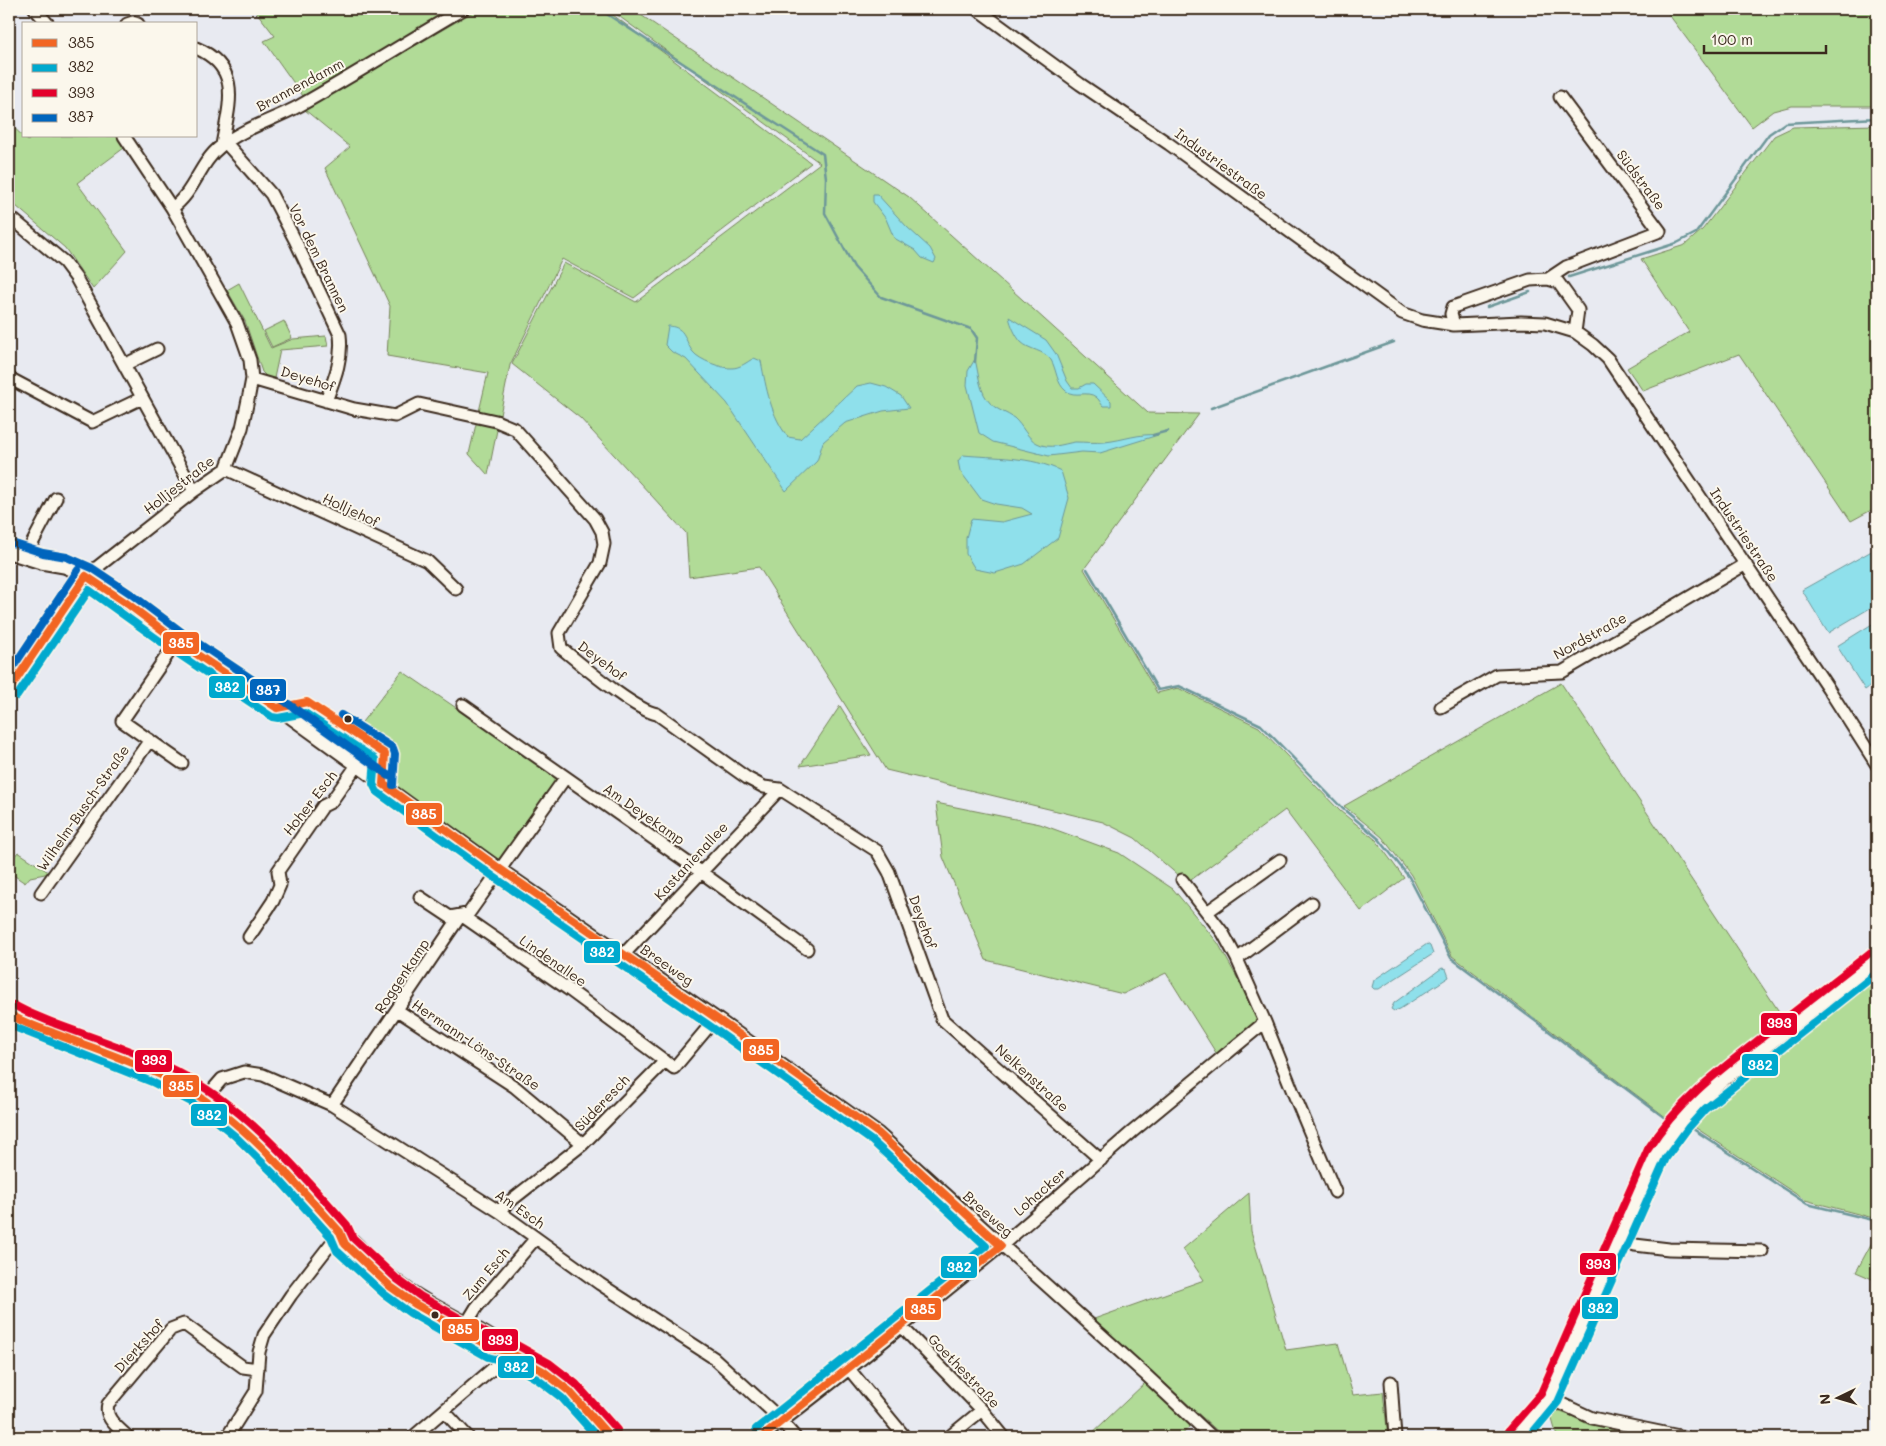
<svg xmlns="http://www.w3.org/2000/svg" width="1886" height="1446" font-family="Mali,sans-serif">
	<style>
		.green { fill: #b1db97; stroke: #76825a }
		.water { fill: #8fe0eb; stroke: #6d9799 }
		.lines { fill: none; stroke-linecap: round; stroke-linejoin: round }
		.stream { stroke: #6d9799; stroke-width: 2.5 }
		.minor-casing { stroke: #3b2a1e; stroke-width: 15 }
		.major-casing { stroke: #3b2a1e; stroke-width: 18 }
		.minor { stroke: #fbf7ec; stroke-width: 11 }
		.major { stroke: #fbf7ec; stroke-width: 14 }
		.bus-1-casing { stroke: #fbf7ec; stroke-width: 11 }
		.bus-2-casing { stroke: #fbf7ec; stroke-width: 11 }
		.bus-3-casing { stroke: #fbf7ec; stroke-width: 11 }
		.bus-4-casing { stroke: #fbf7ec; stroke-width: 11 }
		.bus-1 { stroke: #f26522; stroke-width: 8 }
		.bus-2 { stroke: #00a9ce; stroke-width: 8 }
		.bus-3 { stroke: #e4002b; stroke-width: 8 }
		.bus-4 { stroke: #0065bd; stroke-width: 8 }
		.bus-dot { fill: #3b2a1e; stroke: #fbf7ec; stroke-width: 2 }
		.labels { text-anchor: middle; stroke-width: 4; stroke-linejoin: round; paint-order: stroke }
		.street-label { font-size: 14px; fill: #3b2a1e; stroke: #fbf7ec }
		.line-badge { stroke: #fbf7ec; stroke-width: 2 }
		.badge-label { font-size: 14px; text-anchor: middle; font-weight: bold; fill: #fff }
	</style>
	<rect width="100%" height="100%" fill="#e8eaf1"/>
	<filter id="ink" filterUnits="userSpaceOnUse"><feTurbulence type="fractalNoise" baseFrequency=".02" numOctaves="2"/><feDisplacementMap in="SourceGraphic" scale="10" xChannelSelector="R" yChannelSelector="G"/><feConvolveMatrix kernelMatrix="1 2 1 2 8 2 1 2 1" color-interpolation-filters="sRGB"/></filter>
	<g filter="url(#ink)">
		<path class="green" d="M 254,9 L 453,9 L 303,96 L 264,41 L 275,36 Z
			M 478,9 L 605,9 L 811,163 L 634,298 L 562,259 L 510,365 L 488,475 L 469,454 L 488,373 L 387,356 L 390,306 L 325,168 L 350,147 L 305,110 Z
			M 609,9 L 632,9 L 909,197 L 1148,413 L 1199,414 L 1084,569 L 1157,693 L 1178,688 L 1259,727 L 1340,811 L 1376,840 L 1404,878 L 1361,911 L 1285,810 L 1187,883 L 1135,838 L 1103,822 L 886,770 L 759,567 L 689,577 L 686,533 L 580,418 L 512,364 L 564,263 L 636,302 L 820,163 Z
			M 1669,9 L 1877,9 L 1877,106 L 1792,106 L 1773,111 L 1752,127 L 1667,12 Z
			M 9,123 L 28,141 L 33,136 L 117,136 L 124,148 L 77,183 L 127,251 L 93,289 L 65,248 L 9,200 Z
			M 1877,125 L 1877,507 L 1851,521 L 1739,354 L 1643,391 L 1627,368 L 1689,332 L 1641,259 L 1685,245 L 1703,229 L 1774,136 L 1793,127 Z
			M 239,283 L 271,348 L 293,339 L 326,336 L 328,346 L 280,350 L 273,383 L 262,372 L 245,321 L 227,290 Z
			M 284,321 L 292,338 L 272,347 L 264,331 Z
			M 402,671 L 559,778 L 499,864 L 388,784 L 387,753 L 355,731 Z
			M 1561,683 L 1782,1016 L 1698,1085 L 1667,1118 L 1452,956 L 1411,875 L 1382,837 L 1344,806 Z
			M 840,706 L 871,755 L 800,766 Z
			M 936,803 L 1040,824 L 1119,853 L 1173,889 L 1218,943 L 1261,1021 L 1218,1056 L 1166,973 L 1123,994 L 986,960 L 943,857 Z
			M 18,852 L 50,873 L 30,877 L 25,883 L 9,872 L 9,863 Z
			M 1877,974 L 1877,1219 L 1805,1200 L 1690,1124 L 1730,1083 Z
			M 1249,1193 L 1251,1231 L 1286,1350 L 1338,1343 L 1353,1395 L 1383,1392 L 1388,1437 L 1224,1437 L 1094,1319 L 1204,1280 L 1183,1249 Z
			M 1877,1233 L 1877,1281 L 1856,1272 Z
			M 1145,1383 L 1190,1426 L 1180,1437 L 1088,1437 Z
			M 1549,1408 L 1627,1435 L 1628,1437 L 1557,1437 Z"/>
		<path class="water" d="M 873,194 L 877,194 L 907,227 L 930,248 L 936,259 L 934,263 L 922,258 L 915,250 L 894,238 L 886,219 L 873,202 Z
			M 1009,317 L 1046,340 L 1056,354 L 1067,381 L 1072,388 L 1079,388 L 1086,384 L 1093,384 L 1111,401 L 1111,406 L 1103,406 C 1101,404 1099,399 1096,397 C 1087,390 1075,398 1066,391 C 1056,383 1057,370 1051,360 C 1044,350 1029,350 1021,342 C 1015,335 1011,325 1009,317 Z
			M 668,326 C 687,327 684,341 693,352 C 699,360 723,369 732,368 C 740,368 747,362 754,358 L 761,361 C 766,388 771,416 788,437 L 800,439 L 857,386 L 871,383 L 886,387 L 901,396 L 909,408 L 883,411 L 845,423 L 823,442 L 817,461 L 786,491 L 727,403 L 686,359 L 672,352 L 665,345 Z
			M 975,359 C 979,375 979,392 991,404 C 997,410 1007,413 1014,418 C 1023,426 1027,438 1037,443 C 1050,450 1062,444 1075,442 C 1085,442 1095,443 1105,442 C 1124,440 1139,433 1158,435 L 1100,453 L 1082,452 L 1049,456 L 993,442 L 979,433 L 967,385 L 968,371 Z
			M 963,455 C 995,458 1031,456 1061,471 L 1069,498 L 1058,538 L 1024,564 L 995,573 L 975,569 L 966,554 L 966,538 L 971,519 L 1002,522 L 1032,514 L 1022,508 L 996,504 L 981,499 L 960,471 L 958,461 Z
			M 1877,548 L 1877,604 L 1828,633 L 1802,590 Z
			M 1877,621 L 1877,681 L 1865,690 L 1837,646 Z
			M 1427,944 L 1430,946 L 1433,954 L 1379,989 L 1374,989 L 1372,987 L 1374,980 Z
			M 1442,968 L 1446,969 L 1449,977 L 1400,1009 L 1394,1011 L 1391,1009 L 1394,1003 Z"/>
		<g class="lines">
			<path class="stream" d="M 599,9 L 823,154 L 826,178 L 825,213 L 854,267 L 881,297 L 971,329 L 977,338 L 975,362
				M 1569,277 L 1677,243 L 1696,233 L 1769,134 L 1785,123 L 1877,118
				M 1487,307 L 1530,292
				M 1211,408 L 1394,342
				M 1153,435 L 1168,431
				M 1087,569 L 1158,690 L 1179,686 L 1261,725 L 1342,808 L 1379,839 L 1409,877 L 1451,958 L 1669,1121
				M 1690,1127 L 1807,1204 L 1877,1221"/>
			<g class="minor-casing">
				<path id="minor" d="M 35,9 L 48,24
					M 977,9 L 1080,84 L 1169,144 L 1402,313 L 1422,320 L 1454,325 L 1521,322 L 1545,323 L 1575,332 L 1593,345 L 1608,359 L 1828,688 L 1877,765
					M 127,24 L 133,22 L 138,24
					M 196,48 C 243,68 229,105 222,145
					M 226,143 L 271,194 L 295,240 L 340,335 C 343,359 334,380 326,401
					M 172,208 C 195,192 199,163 221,146 C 244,128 273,120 299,106 C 354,75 408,41 463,9
					M 9,216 L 64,262 L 76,278 L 194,491
					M 1548,279 L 1566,267 L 1660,231 L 1560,97
					M 1454,325 L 1451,314 L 1453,307 L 1530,280 L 1548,279 L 1558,282 L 1578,310 L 1575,332
					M 124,365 L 157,349
					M 9,378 L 92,422 L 142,398
					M 252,379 L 354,409 L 395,416 L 419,404 L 496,421 L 515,429 L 595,519 L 602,532 L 604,544 L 600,563 L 559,633 L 561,648 C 581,664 634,710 657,714 L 747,778 L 764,787 L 780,789 L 877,851 L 889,872 L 942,1019 L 1101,1160
					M 226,469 L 427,561 L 456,589
					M 9,553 L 41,563 L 64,567 L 86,576 L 125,602 L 177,641 L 277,708 L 500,869 L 716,1018 L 878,1133 L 1147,1376 L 1212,1437
					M 25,557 L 56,498
					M 177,641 L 122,721 L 182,763
					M 9,690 L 86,576 L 194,491 L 226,469 L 242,428 L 249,395 L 252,379 L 250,360 L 237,323 L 172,208 L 124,136
					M 463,705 L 701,872 L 807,949
					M 1441,707 L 1497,675 L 1562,672 L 1746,564
					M 1182,880 L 1223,933 L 1237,959 L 1265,1022 L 1293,1092 L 1335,1192
					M 41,893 L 150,740
					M 420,897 L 450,917 L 461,915 L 568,989 L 665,1061
					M 1207,912 L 1280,860
					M 249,937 L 273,901 L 280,885 L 278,871 L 323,806 L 331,802 L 357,765
					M 624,954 L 780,789
					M 1237,959 L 1312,903
					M 397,1010 L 515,1087 L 583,1144
					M 206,1101 L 209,1094 L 222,1079 L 244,1072 L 263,1075 L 332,1105 L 500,1212 L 600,1284 L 714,1358 L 775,1414 L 795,1437
					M 332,1105 L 461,915 L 469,913 L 565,778
					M 500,1212 L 504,1206 L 583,1144 L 665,1061 L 674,1068 L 716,1018
					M 1618,1240 L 1635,1245 L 1669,1249 L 1762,1251
					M 901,1326 L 982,1410 L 1004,1437
					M 462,1331 L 476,1308 L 535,1239
					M 849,1369 L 905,1437
					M 1391,1382 L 1395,1437
					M 1549,1398 L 1592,1418 L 1684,1437
					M 444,1411 L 468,1437
					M 128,1437 C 118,1427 104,1419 108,1404 L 171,1329 L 184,1324 L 243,1367 L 258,1369
					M 227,1437 L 256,1391 L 259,1352 L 264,1335 L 291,1295 L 340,1232
					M 413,1437 L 511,1353
					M 762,1437 L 849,1369 L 1001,1246 L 1132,1132 L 1265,1022
					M 949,1437 L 982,1410
					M 1516,1437 L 1549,1398 L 1559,1377 L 1657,1153 L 1680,1122 L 1698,1102 L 1725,1079 L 1877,960"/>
			</g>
			<g class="major-casing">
				<path id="major" d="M 9,1014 C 22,1022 36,1027 50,1032 C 90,1049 132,1061 171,1080 C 240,1114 289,1176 340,1232 C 353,1240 362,1252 373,1263 C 387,1276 403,1288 419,1298 C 449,1317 483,1330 511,1353
					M 503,1351 C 548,1364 582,1402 610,1437"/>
			</g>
			<use href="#minor" class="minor"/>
			<use href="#major" class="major"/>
			<g class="bus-1-casing">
				<path id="bus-1" d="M 86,576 L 125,602 L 177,641 L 277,708
					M 9,690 L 86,576
					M 277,708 L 307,702 L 385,754 L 383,784 L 500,869 L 716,1018 L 878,1133 L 1001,1246 L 762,1437
					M 9,1014 C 22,1022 36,1027 51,1032 C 91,1048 133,1061 171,1080 C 240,1115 289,1176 340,1232 L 345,1244 L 391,1287 L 415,1304 L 493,1348 L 511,1353 L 543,1371 L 569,1391 L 610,1437"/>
			</g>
			<g class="bus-2-casing">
				<path id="bus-2" d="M 17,696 L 89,590 L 171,649 L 272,717 L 278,718 L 305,713 L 375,759 L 373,784 L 377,792 L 494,877 L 710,1026 L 872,1141 L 986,1246 L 756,1429
					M 9,1025 L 152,1082 L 191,1102 L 213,1118 L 235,1136 L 275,1175 L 331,1237 L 337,1251 L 384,1294 L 410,1313 L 488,1357 L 507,1362 L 537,1379 L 562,1398 L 597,1437
					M 1529,1437 L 1558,1402 L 1666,1158 L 1688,1128 L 1705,1109 L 1877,973"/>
			</g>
			<g class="bus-3-casing">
				<path id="bus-3" d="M 14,1005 C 27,1013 42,1018 56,1024 C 96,1039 138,1052 176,1071 C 246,1107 296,1168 347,1225 L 353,1238 L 397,1279 L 420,1296 L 497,1339 L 515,1344 L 549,1363 L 576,1384 L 617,1430
					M 1508,1431 L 1541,1393 L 1648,1149 C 1679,1100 1720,1070 1765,1035 C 1800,1007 1836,980 1871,952"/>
			</g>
			<g class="bus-4-casing">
				<path id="bus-4" d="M 12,543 L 43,553 L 67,557 L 92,568 L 131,594 L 183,633 L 283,700 L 389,776
					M 9,673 L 78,570
					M 341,715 L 393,748 L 395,754 L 393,785"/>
			</g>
			<use href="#bus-1" class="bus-1"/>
			<use href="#bus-2" class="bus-2"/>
			<use href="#bus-3" class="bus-3"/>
			<use href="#bus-4" class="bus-4"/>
		</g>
	</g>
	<g class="bus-dot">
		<circle cx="348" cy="719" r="4.5"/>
		<circle cx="435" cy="1315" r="4.5"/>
	</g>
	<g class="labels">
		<g class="street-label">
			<text transform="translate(300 85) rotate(-28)" y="5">Brannendamm</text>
			<text transform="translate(1221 164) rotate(36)" y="5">Industriestraße</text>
			<text transform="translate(1641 180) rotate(53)" y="5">Südstraße</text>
			<text transform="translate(319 258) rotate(64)" y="5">Vor dem Brannen</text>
			<text transform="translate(308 379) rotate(17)" y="5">Deyehof</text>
			<text transform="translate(179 485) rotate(-38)" y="5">Holljestraße</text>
			<text transform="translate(351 510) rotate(25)" y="5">Holljehof</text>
			<text transform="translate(1744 535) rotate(56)" y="5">Industriestraße</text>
			<text transform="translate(1590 636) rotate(-29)" y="5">Nordstraße</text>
			<text transform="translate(602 661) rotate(37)" y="5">Deyehof</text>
			<text transform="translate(310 803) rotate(-52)" y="5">Hoher Esch</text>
			<text transform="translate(83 808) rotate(-55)" y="5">Wilhelm-Busch-Straße</text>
			<text transform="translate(644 814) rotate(35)" y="5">Am Deyekamp</text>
			<text transform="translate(691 861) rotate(-47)" y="5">Kastanienallee</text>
			<text transform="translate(923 922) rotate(70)" y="5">Deyehof</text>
			<text transform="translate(553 961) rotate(35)" y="5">Lindenallee</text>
			<text transform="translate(667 965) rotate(35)" y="5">Breeweg</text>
			<text transform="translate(402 976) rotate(-56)" y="5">Roggenkamp</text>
			<text transform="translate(476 1045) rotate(34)" y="5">Hermann-Löns-Straße</text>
			<text transform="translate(1032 1078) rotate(42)" y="5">Nelkenstraße</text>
			<text transform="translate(602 1103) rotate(-46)" y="5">Süderesch</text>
			<text transform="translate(1040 1192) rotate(-41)" y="5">Lohacker</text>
			<text transform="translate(520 1209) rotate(35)" y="5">Am Esch</text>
			<text transform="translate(988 1214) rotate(42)" y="5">Breeweg</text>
			<text transform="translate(486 1274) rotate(-50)" y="5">Zum Esch</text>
			<text transform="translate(139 1346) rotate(-48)" y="5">Dierkshof</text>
			<text transform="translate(964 1371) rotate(46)" y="5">Goethestraße</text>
		</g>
	</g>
	<g class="line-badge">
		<rect x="162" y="631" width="38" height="24" rx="5" fill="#f26522"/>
		<rect x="208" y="675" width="38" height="24" rx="5" fill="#00a9ce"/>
		<rect x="249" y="678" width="38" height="24" rx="5" fill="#0065bd"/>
		<rect x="405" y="802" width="38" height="24" rx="5" fill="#f26522"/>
		<rect x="583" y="940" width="38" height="24" rx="5" fill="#00a9ce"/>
		<rect x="1760" y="1012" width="38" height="24" rx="5" fill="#e4002b"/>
		<rect x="742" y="1038" width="38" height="24" rx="5" fill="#f26522"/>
		<rect x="134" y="1049" width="39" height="24" rx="5" fill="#e4002b"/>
		<rect x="1741" y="1053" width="38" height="24" rx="5" fill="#00a9ce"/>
		<rect x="162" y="1074" width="38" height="24" rx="5" fill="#f26522"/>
		<rect x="190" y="1103" width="38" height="24" rx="5" fill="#00a9ce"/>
		<rect x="1579" y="1252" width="38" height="24" rx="5" fill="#e4002b"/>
		<rect x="940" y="1255" width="38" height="24" rx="5" fill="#00a9ce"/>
		<rect x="1581" y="1296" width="38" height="24" rx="5" fill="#00a9ce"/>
		<rect x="904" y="1297" width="38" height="24" rx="5" fill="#f26522"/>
		<rect x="441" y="1318" width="39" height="24" rx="5" fill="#f26522"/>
		<rect x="481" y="1328" width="38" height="24" rx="5" fill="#e4002b"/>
		<rect x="497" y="1355" width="38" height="24" rx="5" fill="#00a9ce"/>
	</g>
	<g class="badge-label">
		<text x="181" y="648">385</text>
		<text x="227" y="692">382</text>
		<text x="268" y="695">387</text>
		<text x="424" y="819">385</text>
		<text x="602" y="957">382</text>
		<text x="1779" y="1028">393</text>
		<text x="761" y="1055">385</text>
		<text x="154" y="1065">393</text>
		<text x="1760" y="1070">382</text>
		<text x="181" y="1091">385</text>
		<text x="209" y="1120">382</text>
		<text x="1598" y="1269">393</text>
		<text x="959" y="1272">382</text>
		<text x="1600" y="1313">382</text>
		<text x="923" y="1314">385</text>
		<text x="460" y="1334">385</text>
		<text x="500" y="1345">393</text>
		<text x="516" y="1372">382</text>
	</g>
	<rect width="1886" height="1446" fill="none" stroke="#fbf7ec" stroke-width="30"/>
	<rect x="15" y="15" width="1856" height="1416" fill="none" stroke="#3b2a1e" stroke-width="2" filter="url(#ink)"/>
	<rect x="22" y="22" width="175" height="115" fill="#fbf7ec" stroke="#aea59a"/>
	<rect x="32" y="39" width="25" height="8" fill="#f26522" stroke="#aea59a"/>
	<text x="68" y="48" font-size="15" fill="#3b2a1e">385</text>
	<rect x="32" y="64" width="25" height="8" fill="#00a9ce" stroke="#aea59a"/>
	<text x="68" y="72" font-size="15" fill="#3b2a1e">382</text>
	<rect x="32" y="89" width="25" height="8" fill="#e4002b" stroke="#aea59a"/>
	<text x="68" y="98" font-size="15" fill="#3b2a1e">393</text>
	<rect x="32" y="114" width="25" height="8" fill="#0065bd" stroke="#aea59a"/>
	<text x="68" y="122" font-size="15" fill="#3b2a1e">387</text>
	<g transform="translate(1838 1398) rotate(265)" stroke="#fbf7ec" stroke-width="4" paint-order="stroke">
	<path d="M0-4L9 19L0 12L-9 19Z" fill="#3b2a1e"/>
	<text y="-8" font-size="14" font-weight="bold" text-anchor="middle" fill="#3b2a1e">N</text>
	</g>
	<path d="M1704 45v8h122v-8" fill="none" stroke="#3b2a1e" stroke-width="2.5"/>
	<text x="1711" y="45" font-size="15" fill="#3b2a1e" stroke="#fbf7ec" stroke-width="4" paint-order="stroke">100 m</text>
</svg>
